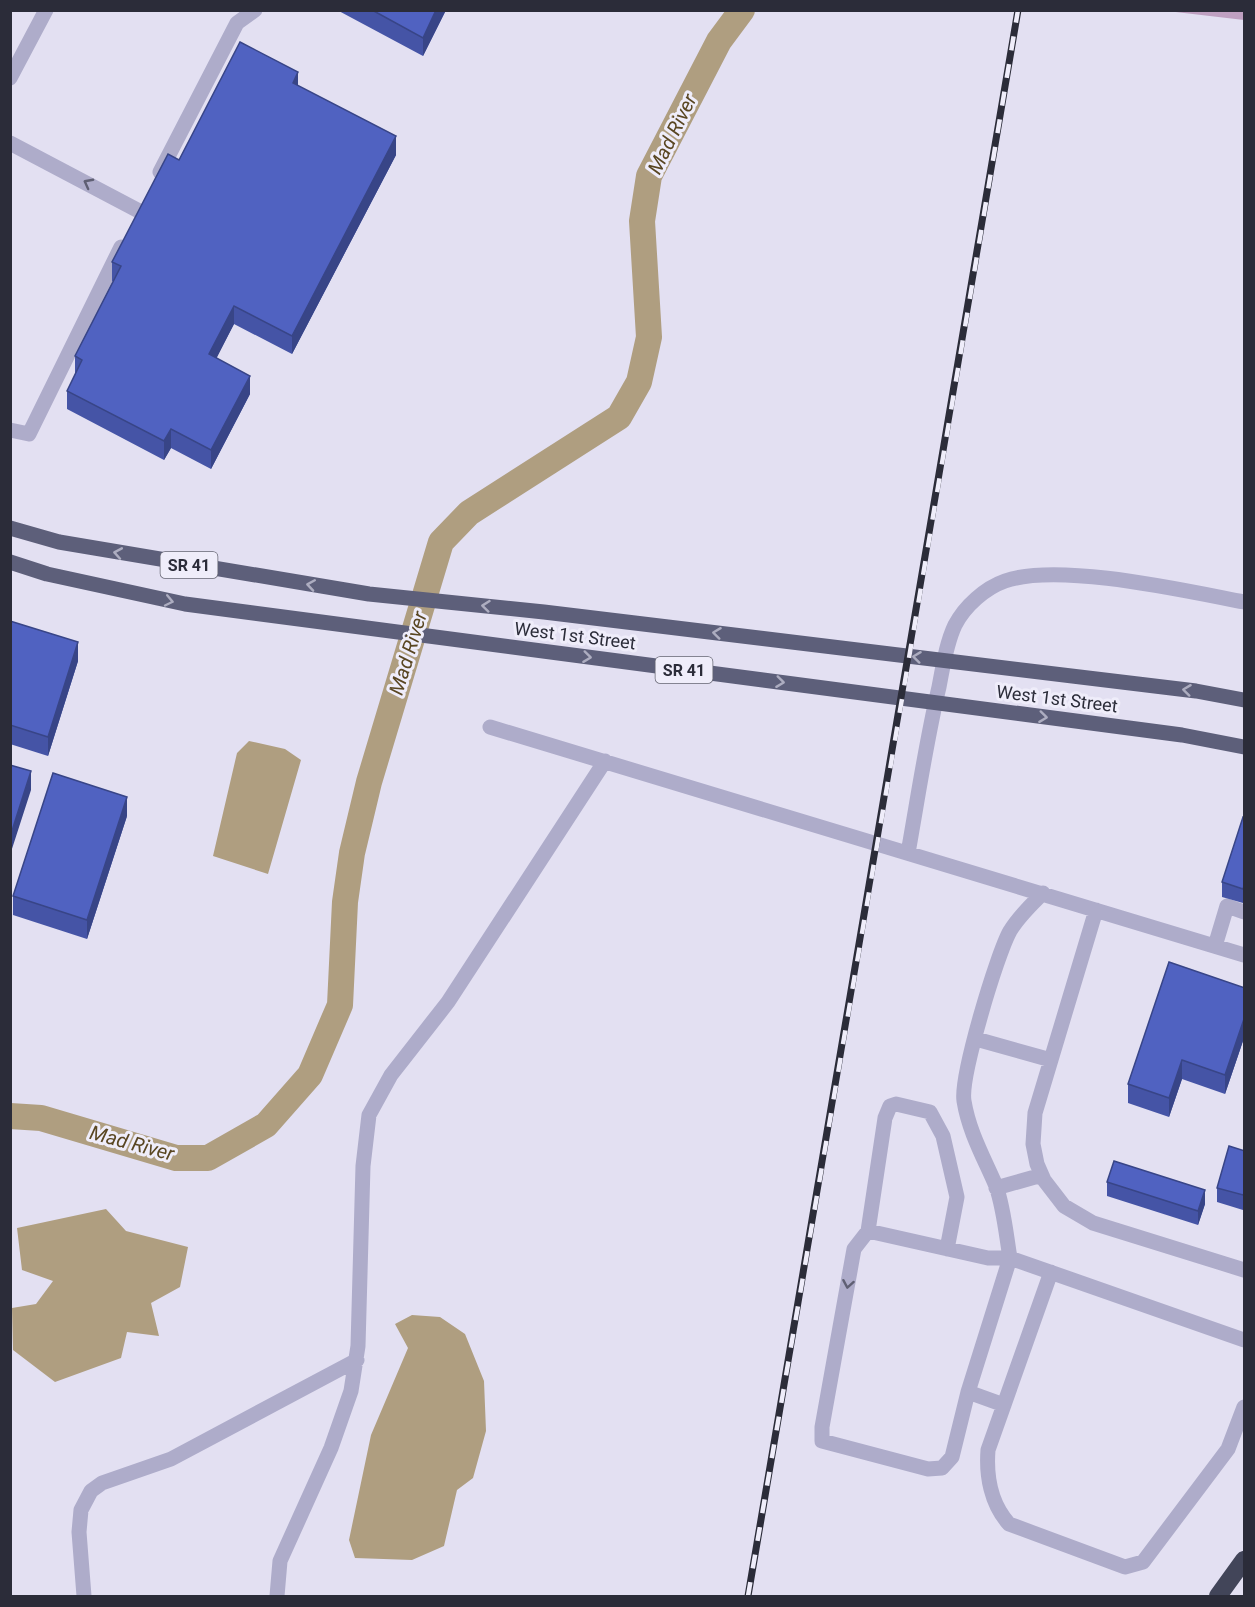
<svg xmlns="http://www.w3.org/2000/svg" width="1255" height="1607" font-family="Roboto,sans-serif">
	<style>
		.green { fill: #bfa0c1 }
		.water { fill: #af9e80 }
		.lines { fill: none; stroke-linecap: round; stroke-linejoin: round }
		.river { stroke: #af9e80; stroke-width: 26 }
		.minor { stroke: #aeacca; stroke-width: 15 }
		.major { stroke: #5d5f7a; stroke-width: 15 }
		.highway { stroke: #424559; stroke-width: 18 }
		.rail-casing { stroke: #2b2c39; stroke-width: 7 }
		.rail { stroke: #efedfa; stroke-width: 4.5; stroke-dasharray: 14; stroke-linecap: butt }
		.wall { fill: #4554a6 }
		.shaded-wall { fill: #384587 }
		.building { fill: #5062c1; stroke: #384587; stroke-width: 1.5 }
		.oneway { stroke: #5f5f73 }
		.oneway2 { stroke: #adadc0 }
		.labels { text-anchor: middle; stroke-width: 6; stroke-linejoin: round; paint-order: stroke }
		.shield { fill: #efedfa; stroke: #666673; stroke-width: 1.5 }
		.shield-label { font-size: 16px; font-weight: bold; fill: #2b2c39 }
		.street-label { font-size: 18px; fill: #2b2c39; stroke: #efedfa }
		.water-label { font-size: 20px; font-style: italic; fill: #594622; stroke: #efedfa }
	</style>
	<rect width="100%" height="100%" fill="#e3e0f2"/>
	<path class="green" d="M 1167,11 L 1244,11 L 1244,20 Z"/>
	<path class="water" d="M 249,741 L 285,749 L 301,760 L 268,874 L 213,856 L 237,753 Z
		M 106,1209 L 126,1231 L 188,1247 L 180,1287 L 151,1303 L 159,1336 L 127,1332 L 121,1358 L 55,1382 L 13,1350 L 12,1308 L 36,1304 L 53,1281 L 22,1270 L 17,1228 Z
		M 412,1315 L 440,1317 L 465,1334 L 484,1381 L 486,1431 L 473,1478 L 457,1490 L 444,1546 L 412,1560 L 355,1558 L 349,1540 L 371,1435 L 408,1348 L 395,1324 Z"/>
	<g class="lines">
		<path class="river" d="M 10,1116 L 41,1118 L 176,1158 L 208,1158 L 266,1125 L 310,1075 L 340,1005 L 345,902 L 352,853 L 369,782 L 441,542 L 469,513 L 619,417 L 639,382 L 649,337 L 642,221 L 649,176 L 719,41 L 742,10"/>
		<path class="minor" d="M 10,78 L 46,10
			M 10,143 L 139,211
			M 160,172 L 237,23 L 255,10
			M 10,430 L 29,434 L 121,247
			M 490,727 C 742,802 993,879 1244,955
			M 908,853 C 918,797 926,742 939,687 C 943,667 946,644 955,625 C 965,606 985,588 1005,581 C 1059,562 1186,591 1244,602
			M 1043,893 C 1031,905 1019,916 1010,931 C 997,954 960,1077 964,1101 C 969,1132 984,1158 996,1186 C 1004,1209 1006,1234 1010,1258 L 1244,1340
			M 1096,910 L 1035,1113 L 1033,1144 L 1037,1164 L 1044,1180 L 1064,1206 L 1093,1223 L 1244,1270
			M 1215,946 L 1227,906 L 1244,912
			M 976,1039 L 1051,1060
			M 996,1188 L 1042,1175
			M 868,1231 L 988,1258 L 1010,1258 L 968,1392
			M 947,1249 L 957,1197 L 943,1136 L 930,1112 L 896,1104 L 890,1106 L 885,1118 L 868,1231 L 854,1249 L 822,1427 L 822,1441 L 928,1469 L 942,1468 L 952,1457 L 968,1392 L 1004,1405
			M 1051,1272 L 988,1450 C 986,1476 991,1504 1009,1524 L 1125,1567 L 1143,1562 L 1228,1449 L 1244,1407
			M 84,1596 L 79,1532 L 81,1510 L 91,1491 L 102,1483 L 171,1459 L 357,1360
			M 277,1596 L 280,1561 L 331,1448 L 351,1391 L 358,1346 L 363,1166 L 369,1115 L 391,1075 L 448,1002 L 605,761"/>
		<path class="major" d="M 10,528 L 59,542 L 369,594 L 544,612 L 1196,691 L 1244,700
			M 10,562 L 47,574 L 185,604 L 1182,735 L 1244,747"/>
		<path class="highway" d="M 1218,1596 L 1244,1560"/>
		<g class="rail-casing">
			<path id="rail" d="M 748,1596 C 839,1068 930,540 1018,10"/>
		</g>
		<use href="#rail" class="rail"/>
	</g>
	<path class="wall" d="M 337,10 L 446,10 L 423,56 Z
		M 298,86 L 396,155 L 292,354 L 234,324 L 216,358 L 250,394 L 211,469 L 171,448 L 164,460 L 67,409 L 67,391 L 75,375 L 75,356 L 113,281 L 112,281 L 112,262 Z
		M 10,621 L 78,661 L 48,756 L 10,744 Z
		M 127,816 L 87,939 L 13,915 L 13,896 Z
		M 1245,818 L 1245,897 L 1243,903 L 1222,897 L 1222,882 Z
		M 1245,988 L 1245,1035 L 1225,1094 L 1182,1079 L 1169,1117 L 1128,1103 L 1128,1084 Z
		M 1245,1151 L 1245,1206 L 1243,1210 L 1217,1202 L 1217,1188 Z
		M 1107,1182 L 1205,1204 L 1198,1225 L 1107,1196 Z"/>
	<path class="shaded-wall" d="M 436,10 L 446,10 L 423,56 L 423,38 Z
		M 298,72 L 298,91 L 293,83 Z
		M 396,136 L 396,155 L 292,354 L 292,336 Z
		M 234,306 L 234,324 L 209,373 L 209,354 Z
		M 250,376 L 250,394 L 211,469 L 211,450 Z
		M 171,429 L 171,448 L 164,460 L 164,441 Z
		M 78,642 L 78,661 L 48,756 L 48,737 Z
		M 31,771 L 31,790 L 10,855 L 10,837 Z
		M 127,797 L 127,816 L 87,939 L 87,920 Z
		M 1245,883 L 1245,897 L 1243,903 L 1243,889 Z
		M 1245,1016 L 1245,1035 L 1225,1094 L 1225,1075 Z
		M 1182,1060 L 1182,1079 L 1169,1117 L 1169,1098 Z
		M 1205,1190 L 1205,1204 L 1198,1225 L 1198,1211 Z
		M 1245,1192 L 1245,1206 L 1243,1210 L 1243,1195 Z"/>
	<path class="building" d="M 372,10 L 436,10 L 423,38 Z
		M 240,42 L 298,72 L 293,83 L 396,136 L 292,336 L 234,306 L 209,354 L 250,376 L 211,450 L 171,429 L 164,441 L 67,391 L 82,360 L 75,356 L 121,266 L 112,262 L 168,154 L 179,160 Z
		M 10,621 L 78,642 L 48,737 L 10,725 Z
		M 10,765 L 31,771 L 10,837 Z
		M 53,773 L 127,797 L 87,920 L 13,896 Z
		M 1243,817 L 1245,818 L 1245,883 L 1243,889 L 1222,882 Z
		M 1169,962 L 1245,988 L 1245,1016 L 1225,1075 L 1182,1060 L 1169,1098 L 1128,1084 Z
		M 1229,1146 L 1245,1151 L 1245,1192 L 1243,1195 L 1217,1188 Z
		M 1114,1161 L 1205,1190 L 1198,1211 L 1107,1182 Z"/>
	<defs><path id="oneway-chevron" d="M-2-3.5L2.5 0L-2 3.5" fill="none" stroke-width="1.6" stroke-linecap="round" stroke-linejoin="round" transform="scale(1.5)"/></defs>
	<g class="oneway">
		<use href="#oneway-chevron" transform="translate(88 183) rotate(-152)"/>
		<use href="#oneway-chevron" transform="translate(848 1284) rotate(100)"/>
	</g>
	<g class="oneway2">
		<use href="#oneway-chevron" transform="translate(118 553) rotate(-170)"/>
		<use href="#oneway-chevron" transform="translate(311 585) rotate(-171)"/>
		<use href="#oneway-chevron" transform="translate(169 601) rotate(12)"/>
		<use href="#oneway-chevron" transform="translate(486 606) rotate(-174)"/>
		<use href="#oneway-chevron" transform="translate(717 633) rotate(-173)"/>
		<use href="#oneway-chevron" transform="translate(587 657) rotate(7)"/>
		<use href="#oneway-chevron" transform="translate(917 657) rotate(-173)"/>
		<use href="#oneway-chevron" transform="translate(780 682) rotate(7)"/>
		<use href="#oneway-chevron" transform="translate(1187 690) rotate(-173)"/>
		<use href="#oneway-chevron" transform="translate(1043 717) rotate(7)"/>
	</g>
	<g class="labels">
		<g class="shield">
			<rect x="160.5" y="552" width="57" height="26" rx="4.5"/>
			<rect x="655.5" y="657" width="57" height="26" rx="4.5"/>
		</g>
		<g class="shield-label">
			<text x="189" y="571">SR 41</text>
			<text x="684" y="676">SR 41</text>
		</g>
		<g class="street-label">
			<text transform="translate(575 636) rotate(7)" y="6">West 1st Street</text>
			<text transform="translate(1057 699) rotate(7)" y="6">West 1st Street</text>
		</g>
		<g class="water-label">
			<text transform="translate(672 134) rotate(-64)" y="7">Mad River</text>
			<text transform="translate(408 653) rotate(-73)" y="7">Mad River</text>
			<text transform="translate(132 1143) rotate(15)" y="7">Mad River</text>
		</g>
	</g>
	<rect width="1255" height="1607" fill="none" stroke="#2b2c39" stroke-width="24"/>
</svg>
